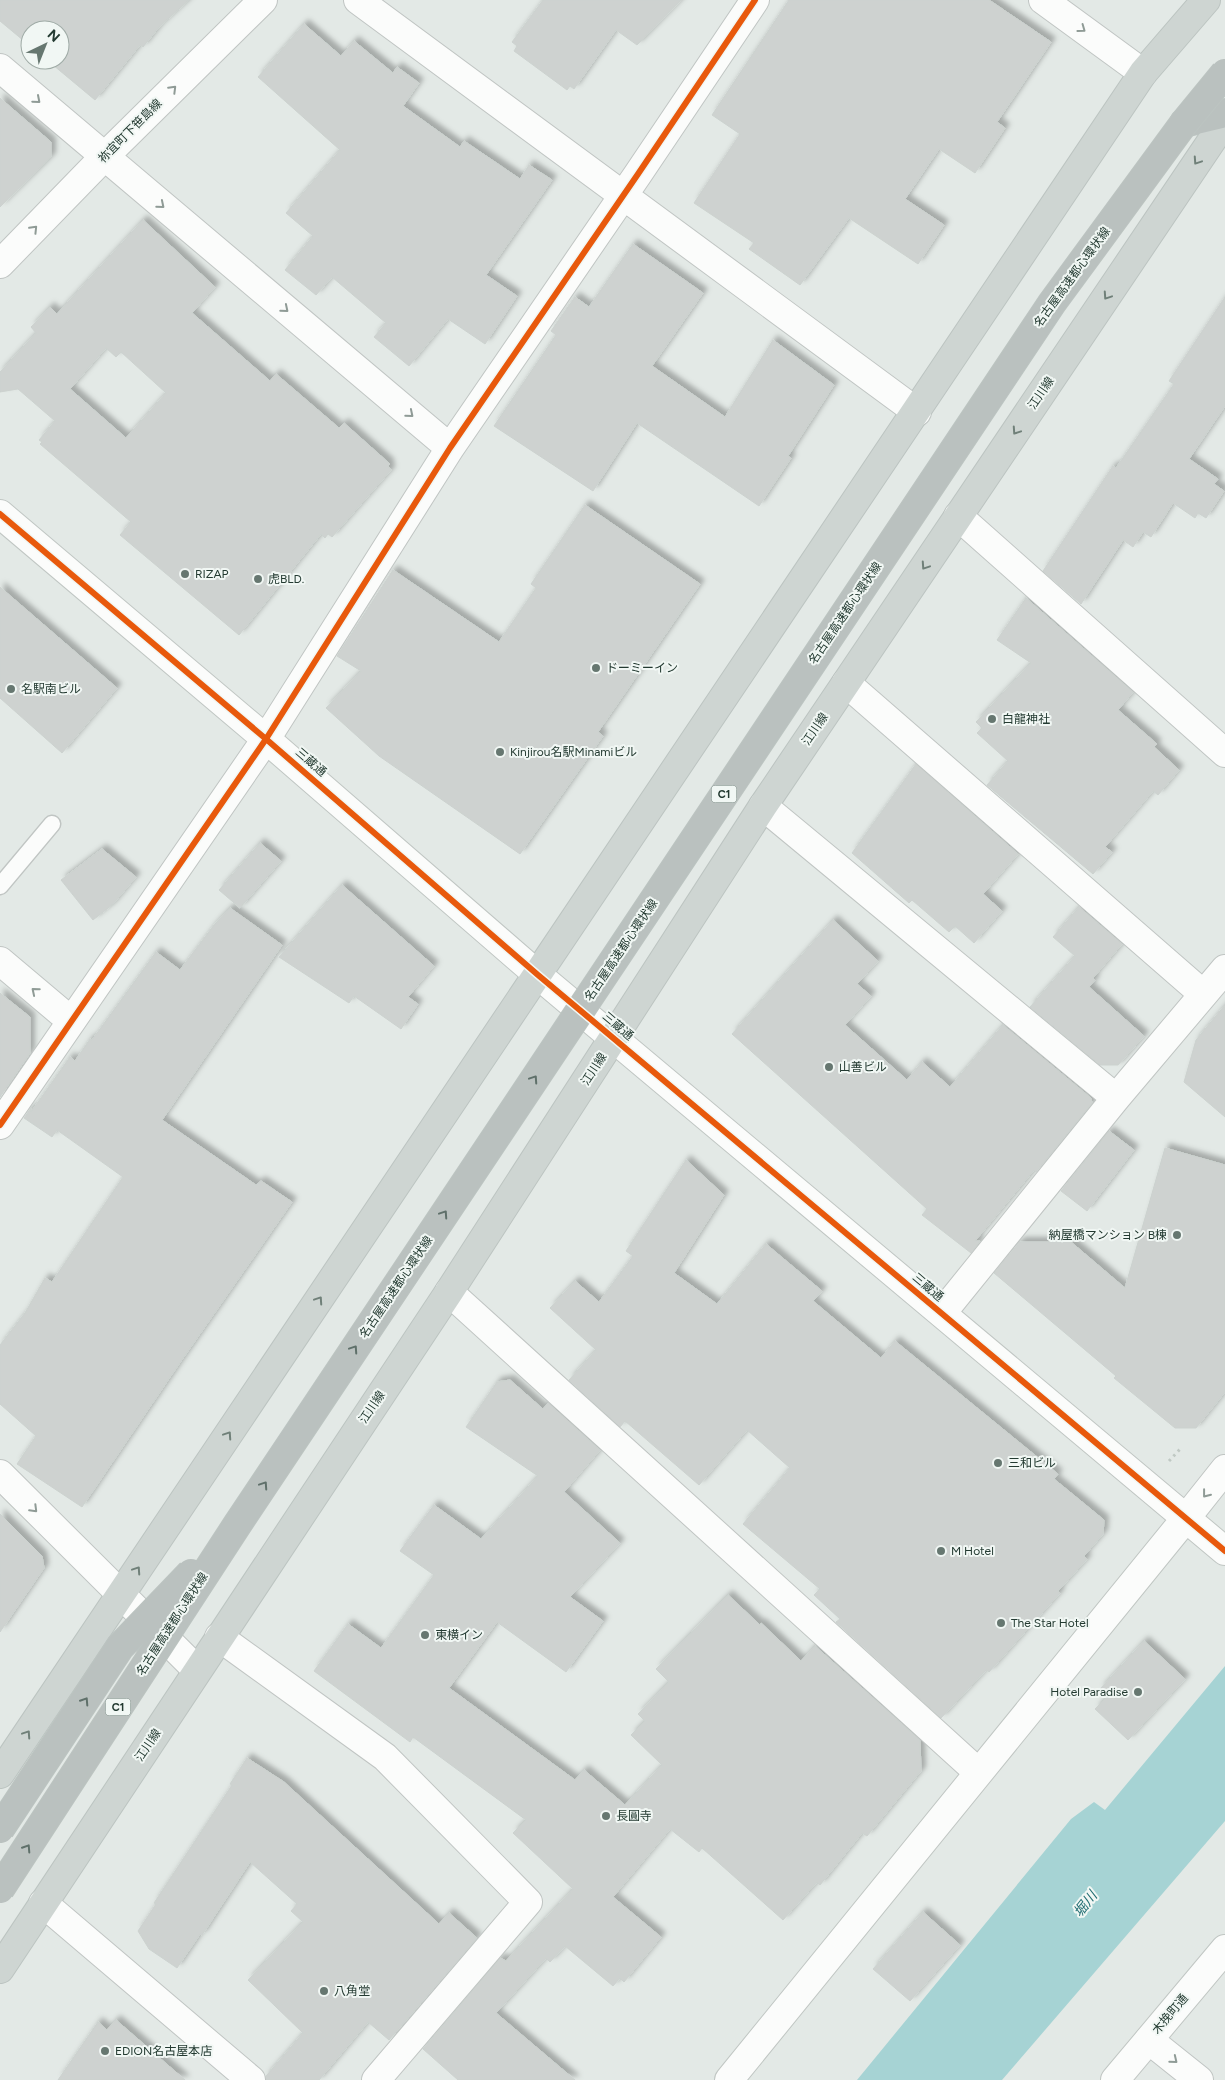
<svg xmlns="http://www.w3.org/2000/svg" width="1225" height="2080" font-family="Figtree,'Noto Sans JP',sans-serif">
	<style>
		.water { fill: #a6d3d4 }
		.building { fill: #ced2d0; stroke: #ccd2cf; fill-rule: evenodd; filter: url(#shadow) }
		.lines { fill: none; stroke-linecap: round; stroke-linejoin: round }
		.lane-casing { stroke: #c0c5c3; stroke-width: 19 }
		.street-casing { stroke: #c0c5c3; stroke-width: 30 }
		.secondary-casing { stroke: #c0c6c3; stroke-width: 30 }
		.primary-casing { stroke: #bcc4c1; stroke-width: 30 }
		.highway-casing { stroke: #bcc4c1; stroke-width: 30 }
		.path { stroke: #c0c9c4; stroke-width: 3; stroke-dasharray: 2.5 4; stroke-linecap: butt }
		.lane { stroke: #fbfcfb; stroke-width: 16 }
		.street { stroke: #fbfcfb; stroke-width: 28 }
		.secondary { stroke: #fbfcfb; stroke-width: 28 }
		.primary { stroke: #ced5d2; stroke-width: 28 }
		.highway { stroke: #bac1bf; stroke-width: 28 }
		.highway-bridge-casing { stroke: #bcc4c1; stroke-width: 30; stroke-linecap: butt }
		.highway-bridge { stroke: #bac1bf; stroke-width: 28 }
		.cycleway-casing { stroke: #f1f7f4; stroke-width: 9 }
		.cycleway { stroke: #e8590c; stroke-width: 6 }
		.oneway { stroke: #8f9b96 }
		.oneway2 { stroke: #708079 }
		.oneway3 { stroke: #5f706a }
		.poi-dot { fill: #667770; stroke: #f1f7f4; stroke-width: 2 }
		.labels { text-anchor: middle; stroke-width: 4; stroke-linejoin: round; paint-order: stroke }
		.shield { fill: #f1f7f4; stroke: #61736c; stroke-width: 1 }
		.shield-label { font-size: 11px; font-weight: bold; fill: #233a31 }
		.street-label { font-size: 12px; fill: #233a31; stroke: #f1f7f4 }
		.poi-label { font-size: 12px; fill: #233a31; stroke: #f1f7f4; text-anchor: start }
		.water-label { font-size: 14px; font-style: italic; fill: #216d72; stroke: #f1f7f4 }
	</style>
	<defs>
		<filter id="shadow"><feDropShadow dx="4.5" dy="-4.5" stdDeviation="2.5" flood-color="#0004"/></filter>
	</defs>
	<rect width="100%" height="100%" fill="#e3e9e6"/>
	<path class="water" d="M 1225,1666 L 1225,1821 L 1002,2080 L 857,2080 L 1071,1819 L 1094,1802 L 1105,1810 Z"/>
	<path class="building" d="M 0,0 L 189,0 L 159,27 L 143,47 L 140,45 L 95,100 L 47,60 L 60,60 L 60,30 L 30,30 L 30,46 L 0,21 Z
		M 543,0 L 681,0 L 637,45 L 616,30 L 574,89 L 570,86 L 567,90 L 514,51 L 517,46 L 512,42 Z
		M 789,0 L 989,0 L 1051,42 L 997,122 L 1005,128 L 975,173 L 939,149 L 905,199 L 944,225 L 918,264 L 849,218 L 800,285 L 749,249 L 754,243 L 694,203 L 740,134 L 712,115 Z
		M 304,24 L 341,56 L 354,41 L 393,73 L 397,67 L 419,83 L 403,106 L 460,147 L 464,141 L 520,179 L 529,165 L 552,180 L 486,275 L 517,296 L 485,344 L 448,319 L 409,366 L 374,337 L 386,323 L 332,277 L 316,295 L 285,270 L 313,236 L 286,213 L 340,150 L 258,77 Z
		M 0,98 L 51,142 L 51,157 L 0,207 Z
		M 143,220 L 215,287 L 192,313 L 270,381 L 276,374 L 339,428 L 344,423 L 390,464 L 388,466 L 391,470 L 332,537 L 328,534 L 325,538 L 321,534 L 239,635 L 120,535 L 131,522 L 40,444 L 42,442 L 39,440 L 55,421 L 18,389 L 0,392 L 0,372 L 36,333 L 31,327 L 50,307 L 57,314 ZM 106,348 L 116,357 L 121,352 L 166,393 L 126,438 L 70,389 Z
		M 633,244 L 703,293 L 652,366 L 725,417 L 773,340 L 834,385 L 788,456 L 791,458 L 759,506 L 637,423 L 593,491 L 494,426 L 556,335 L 551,331 L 575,297 L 589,307 Z
		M 1225,297 L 1225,406 L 1189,459 L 1218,479 L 1214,484 L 1224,491 L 1206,518 L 1198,513 L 1195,518 L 1173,503 L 1151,537 L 1143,532 L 1133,547 L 1123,540 L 1081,604 L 1043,571 L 1113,466 L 1116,468 L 1174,384 L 1169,381 Z
		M 585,505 L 700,584 L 598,732 L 603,736 L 520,854 L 379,756 L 326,708 L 361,671 L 337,656 L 393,570 L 499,642 L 536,588 L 531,584 Z
		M 0,587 L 117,688 L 62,753 L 0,698 Z
		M 1026,598 L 1133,692 L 1118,710 L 1157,744 L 1154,747 L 1179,770 L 1158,795 L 1153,791 L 1105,847 L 1112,852 L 1093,874 L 987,785 L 1008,761 L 977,733 L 982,728 L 976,722 L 1031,663 L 997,640 Z
		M 916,764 L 1018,854 L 983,894 L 1002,911 L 974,943 L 955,926 L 949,932 L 912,900 L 909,903 L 852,853 Z
		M 260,843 L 281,861 L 240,908 L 219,890 Z
		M 102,849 L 136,877 L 112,905 L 93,920 L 61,880 Z
		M 342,885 L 434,966 L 408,997 L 418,1004 L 401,1029 L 354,996 L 349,1003 L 279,957 Z
		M 1079,907 L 1122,944 L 1093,978 L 1095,980 L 1089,987 L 1144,1036 L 1118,1065 L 1100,1065 L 1030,1007 L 1075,956 L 1053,937 Z
		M 230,908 L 282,945 L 162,1120 L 256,1185 L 261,1181 L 292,1202 L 181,1361 L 82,1507 L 17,1464 L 36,1436 L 0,1404 L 0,1345 L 25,1313 L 45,1278 L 52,1282 L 123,1177 L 57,1130 L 52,1137 L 24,1118 L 31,1108 L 31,1112 L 70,1057 L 75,1061 L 90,1039 L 92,1040 L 156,952 L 180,970 L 214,925 Z
		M 833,920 L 878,961 L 857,984 L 871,996 L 845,1025 L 907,1080 L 922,1062 L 950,1087 L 1003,1025 L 1091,1098 L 1092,1103 L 1036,1172 L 1034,1170 L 975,1241 L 980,1241 L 971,1253 L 922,1215 L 927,1209 L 732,1034 Z
		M 0,993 L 30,1017 L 30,1053 L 0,1097 Z
		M 1225,1005 L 1225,1117 L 1184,1082 L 1196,1040 Z
		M 1109,1131 L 1134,1150 L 1087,1211 L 1061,1191 Z
		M 1165,1148 L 1225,1165 L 1225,1392 L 1196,1428 L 1175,1428 L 1114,1378 L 1116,1376 L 994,1273 L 1020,1242 L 1071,1242 L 1125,1288 Z
		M 686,1160 L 724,1195 L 674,1273 L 717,1304 L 766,1244 L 822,1291 L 813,1301 L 881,1358 L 895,1341 L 1058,1474 L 1054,1479 L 1104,1520 L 1103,1534 L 1084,1556 L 1087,1559 L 1058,1591 L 1060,1593 L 989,1672 L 986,1670 L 941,1718 L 836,1622 L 840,1619 L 814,1595 L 820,1589 L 743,1524 L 790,1468 L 747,1430 L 699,1485 L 625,1421 L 620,1427 L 569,1380 L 596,1350 L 550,1308 L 575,1281 L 599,1302 L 633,1256 L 626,1251 Z
		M 510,1380 L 543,1409 L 548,1403 L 600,1450 L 564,1492 L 620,1543 L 570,1597 L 603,1621 L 566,1672 L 497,1622 L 449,1688 L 575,1780 L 584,1770 L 625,1805 L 662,1765 L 631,1735 L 645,1721 L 638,1714 L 669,1682 L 656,1669 L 728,1595 L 760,1625 L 761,1623 L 801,1661 L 815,1646 L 920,1740 L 921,1771 L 867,1836 L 862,1833 L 820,1885 L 817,1882 L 783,1920 L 702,1848 L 699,1852 L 670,1829 L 613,1897 L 661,1937 L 624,1982 L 620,1978 L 613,1986 L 565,1946 L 550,1962 L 546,1958 L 496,2013 L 575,2080 L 458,2080 L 423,2049 L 500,1958 L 506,1961 L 573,1889 L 513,1833 L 526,1820 L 413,1737 L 410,1742 L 314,1671 L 348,1624 L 381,1648 L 434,1575 L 400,1551 L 434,1505 L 481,1539 L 538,1476 L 466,1427 L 497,1382 Z
		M 0,1514 L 42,1556 L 44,1568 L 0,1632 Z
		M 1144,1641 L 1185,1679 L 1128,1740 L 1095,1709 L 1108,1696 L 1100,1689 Z
		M 247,1758 L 284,1782 L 439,1924 L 449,1913 L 477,1938 L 389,2040 L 368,2022 L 319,2080 L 266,2080 L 266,2076 L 303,2033 L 248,1980 L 303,1922 L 291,1911 L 297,1904 L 250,1862 L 202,1935 L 200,1934 L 177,1968 L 149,1949 L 138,1931 L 156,1904 L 154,1903 L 232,1785 L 230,1784 Z
		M 923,1912 L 960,1945 L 910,2001 L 873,1969 Z
		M 116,2020 L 185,2080 L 58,2080 L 98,2022 L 107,2030 Z"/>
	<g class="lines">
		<g class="lane-casing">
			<path id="lane" d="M 0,886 L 52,824"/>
		</g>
		<g class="street-casing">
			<path id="street" d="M 358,0 L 917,412
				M 1043,0 L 1143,73
				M 0,68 L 450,448
				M 0,264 L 104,157 L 263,0
				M 958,516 L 1225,753
				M 846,683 L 1203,994
				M 763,806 L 1116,1098
				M 0,961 L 70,1020
				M 0,1125 L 266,739 L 450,448 L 638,174 L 755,0
				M 449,1292 L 978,1772
				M 942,1313 L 1116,1098 L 1225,969
				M 0,1474 L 197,1670
				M 1186,1518 L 1225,1469
				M 219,1637 L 385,1757 L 528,1902 L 376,2080
				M 43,1903 L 251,2080
				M 1149,2040 L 1199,2080"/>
		</g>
		<g class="secondary-casing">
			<path id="secondary" d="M 0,514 L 266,739 L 538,975 L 1225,1551
				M 729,2080 L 1186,1518
				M 1115,2080 L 1225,1949"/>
		</g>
		<g class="primary-casing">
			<path id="primary" d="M 0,1774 L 1143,73 L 1206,0
				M 0,1969 L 449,1292 L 763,806 L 1225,121"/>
		</g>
		<g class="highway-casing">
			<path id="highway" d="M 1184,123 L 1225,113"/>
		</g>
		<path class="path" d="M 1169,1461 L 1182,1447"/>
		<use href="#lane" class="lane"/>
		<use href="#street" class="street"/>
		<use href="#secondary" class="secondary"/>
		<use href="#primary" class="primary"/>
		<use href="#highway" class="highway"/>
		<g class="highway-bridge-casing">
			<path id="highway-bridge" d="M 0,1829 L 120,1647 L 191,1573
				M 0,1889 L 237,1525 L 1052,303 L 1184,123 L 1225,73"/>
		</g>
		<use href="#highway-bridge" class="highway-bridge"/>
		<g class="cycleway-casing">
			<path id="cycleway" d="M 0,514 L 266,739 L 538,975 L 1225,1551
				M 0,1125 L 266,739 L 450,448 L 638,174 L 755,0"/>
		</g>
		<use href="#cycleway" class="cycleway"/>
	</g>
	<defs><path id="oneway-chevron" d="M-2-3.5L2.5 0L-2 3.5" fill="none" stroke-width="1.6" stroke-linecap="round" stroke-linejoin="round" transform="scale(1.25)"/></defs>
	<g class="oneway">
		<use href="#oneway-chevron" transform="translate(1082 29) rotate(36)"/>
		<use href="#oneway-chevron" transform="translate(173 89) rotate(-45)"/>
		<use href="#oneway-chevron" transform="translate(37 100) rotate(41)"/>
		<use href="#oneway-chevron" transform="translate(161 205) rotate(40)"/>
		<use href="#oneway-chevron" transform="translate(34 229) rotate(-46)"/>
		<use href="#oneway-chevron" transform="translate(285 309) rotate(40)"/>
		<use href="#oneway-chevron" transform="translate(410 414) rotate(40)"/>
		<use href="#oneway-chevron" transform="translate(35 991) rotate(-140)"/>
		<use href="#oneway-chevron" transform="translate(1206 1494) rotate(128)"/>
		<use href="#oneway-chevron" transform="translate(34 1509) rotate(45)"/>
		<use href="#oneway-chevron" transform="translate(1174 2060) rotate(39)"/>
	</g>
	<g class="oneway2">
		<use href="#oneway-chevron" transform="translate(1197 161) rotate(124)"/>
		<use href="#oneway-chevron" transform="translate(1107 296) rotate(124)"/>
		<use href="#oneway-chevron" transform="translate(1016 431) rotate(124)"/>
		<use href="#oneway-chevron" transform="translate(925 566) rotate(124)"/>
		<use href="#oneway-chevron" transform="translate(319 1300) rotate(-56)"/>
		<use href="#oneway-chevron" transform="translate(228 1435) rotate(-56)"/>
		<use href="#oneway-chevron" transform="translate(137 1570) rotate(-56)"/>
		<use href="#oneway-chevron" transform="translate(27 1734) rotate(-56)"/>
	</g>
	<g class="oneway3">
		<use href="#oneway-chevron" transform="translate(534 1079) rotate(-56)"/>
		<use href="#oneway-chevron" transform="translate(444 1214) rotate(-56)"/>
		<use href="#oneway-chevron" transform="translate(354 1349) rotate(-56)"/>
		<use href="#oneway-chevron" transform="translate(264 1485) rotate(-56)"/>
		<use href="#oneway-chevron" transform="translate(85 1701) rotate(-57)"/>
		<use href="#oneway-chevron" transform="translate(27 1848) rotate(-57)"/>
	</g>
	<g class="poi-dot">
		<circle cx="185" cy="574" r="5"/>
		<circle cx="258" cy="579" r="5"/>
		<circle cx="596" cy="668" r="5"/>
		<circle cx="11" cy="689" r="5"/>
		<circle cx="992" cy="719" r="5"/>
		<circle cx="500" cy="752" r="5"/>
		<circle cx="829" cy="1067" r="5"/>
		<circle cx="1177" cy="1235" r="5"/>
		<circle cx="998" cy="1463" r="5"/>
		<circle cx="941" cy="1551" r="5"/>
		<circle cx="1001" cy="1623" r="5"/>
		<circle cx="425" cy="1635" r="5"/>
		<circle cx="1138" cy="1692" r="5"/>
		<circle cx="606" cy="1816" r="5"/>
		<circle cx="324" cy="1991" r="5"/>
		<circle cx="105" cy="2051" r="5"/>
	</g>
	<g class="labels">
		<g class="shield">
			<rect x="711.5" y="785.5" width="25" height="17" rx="4"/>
			<rect x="105.5" y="1698.5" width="25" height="17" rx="4"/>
		</g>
		<g class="shield-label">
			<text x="724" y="798">C1</text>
			<text x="118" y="1711">C1</text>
		</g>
		<g class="street-label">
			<text transform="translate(130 131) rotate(-45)" y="4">祢宜町下笹島線</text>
			<text transform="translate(1072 277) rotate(-54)" y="4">名古屋高速都心環状線</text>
			<text transform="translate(1041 393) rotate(-56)" y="4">江川線</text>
			<text transform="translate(845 613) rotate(-56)" y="4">名古屋高速都心環状線</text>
			<text transform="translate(815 729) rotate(-56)" y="4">江川線</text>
			<text transform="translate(311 762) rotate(41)" y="4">三蔵通</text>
			<text transform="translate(621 950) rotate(-56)" y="4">名古屋高速都心環状線</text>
			<text transform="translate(618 1026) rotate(40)" y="4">三蔵通</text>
			<text transform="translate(594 1069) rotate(-57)" y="4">江川線</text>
			<text transform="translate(396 1287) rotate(-56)" y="4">名古屋高速都心環状線</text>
			<text transform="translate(928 1287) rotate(40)" y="4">三蔵通</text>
			<text transform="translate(372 1407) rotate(-56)" y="4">江川線</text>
			<text transform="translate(172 1624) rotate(-57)" y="4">名古屋高速都心環状線</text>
			<text transform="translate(148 1745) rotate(-56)" y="4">江川線</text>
			<text transform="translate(1170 2014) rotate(-50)" y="4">木挽町通</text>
		</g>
		<g class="poi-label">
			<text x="195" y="578">RIZAP</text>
			<text x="268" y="583">虎BLD.</text>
			<text x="606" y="672">ドーミーイン</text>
			<text x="21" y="693">名駅南ビル</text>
			<text x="1002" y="723">白龍神社</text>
			<text x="510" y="756">Kinjirou名駅Minamiビル</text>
			<text x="839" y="1071">山善ビル</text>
			<text x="1167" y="1239" text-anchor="end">納屋橋マンション B棟</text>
			<text x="1008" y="1467">三和ビル</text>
			<text x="951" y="1555">M Hotel</text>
			<text x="1011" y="1627">The Star Hotel</text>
			<text x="435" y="1639">東横イン</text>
			<text x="1128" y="1696" text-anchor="end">Hotel Paradise</text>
			<text x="616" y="1820">長圓寺</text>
			<text x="334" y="1995">八角堂</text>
			<text x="115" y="2055">EDION名古屋本店</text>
		</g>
		<g class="water-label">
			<text transform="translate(1085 1904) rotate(-52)" y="5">堀川</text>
		</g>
	</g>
	<g transform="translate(45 45) rotate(43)"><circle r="24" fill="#f1f7f4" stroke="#9faba6"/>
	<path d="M0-4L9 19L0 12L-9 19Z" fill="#667770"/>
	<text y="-8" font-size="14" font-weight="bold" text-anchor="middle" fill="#233a31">N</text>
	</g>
</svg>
